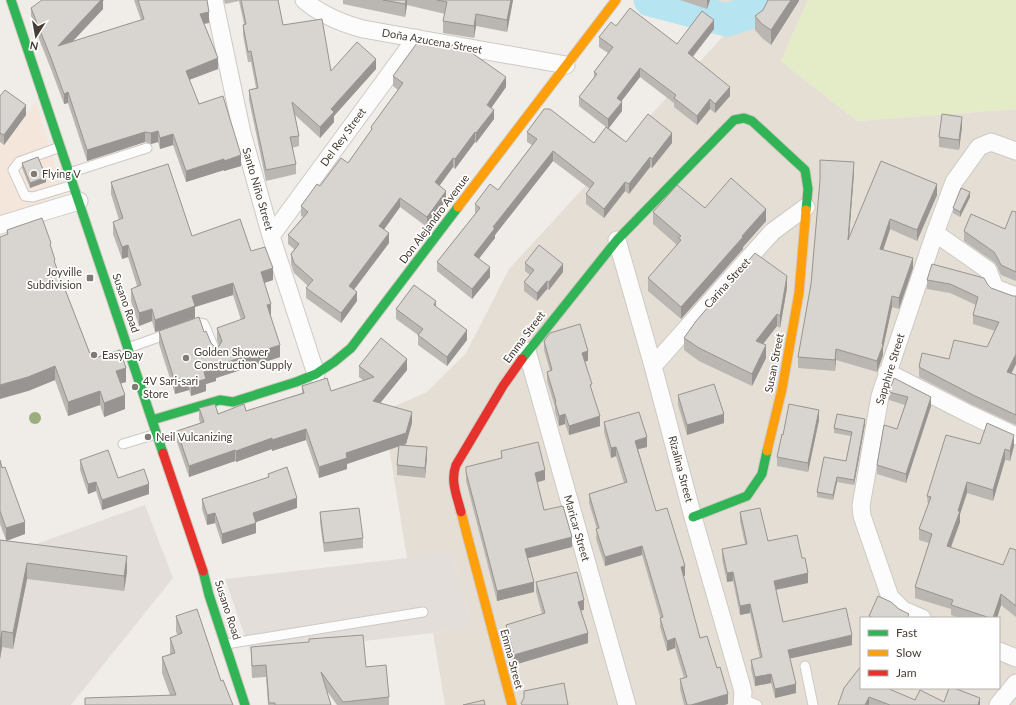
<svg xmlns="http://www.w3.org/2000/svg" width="1016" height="705" font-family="Lato,sans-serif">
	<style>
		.residential { fill: #e5ded5; fill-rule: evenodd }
		.commercial { fill: #f4e6da }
		.industrial { fill: #e3ded9 }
		.green { fill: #e3ecc6 }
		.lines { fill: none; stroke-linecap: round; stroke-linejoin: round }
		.river { stroke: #b6e4f1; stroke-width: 33 }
		.lane-casing { stroke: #cdc9c4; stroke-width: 11 }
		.street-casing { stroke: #cdc9c4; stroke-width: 19 }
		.fast-casing { stroke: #d2cac0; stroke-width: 11 }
		.slow-casing { stroke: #d2cac0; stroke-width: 11 }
		.jam-casing { stroke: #d2cac0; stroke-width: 11 }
		.lane { stroke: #fdfcfc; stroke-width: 9 }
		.street { stroke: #fdfcfc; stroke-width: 17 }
		.fast { stroke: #30b455; stroke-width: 9 }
		.slow { stroke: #ff9f0a; stroke-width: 9 }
		.jam { stroke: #e5322d; stroke-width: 9 }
		.tree { fill: #9aaf7c }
		.wall { fill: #bab6b2 }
		.shaded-wall { fill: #979491 }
		.building { fill: #d8d4cf; stroke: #979491 }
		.poi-dot { fill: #827b73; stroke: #fff; stroke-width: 1.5 }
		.labels { text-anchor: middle; stroke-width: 3.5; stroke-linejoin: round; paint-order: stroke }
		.street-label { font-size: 11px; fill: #473d34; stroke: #fff }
		.poi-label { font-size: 11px; fill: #473d34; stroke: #fff; text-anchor: start }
	</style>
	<rect width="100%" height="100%" fill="#f0ede8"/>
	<path class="residential" d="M 674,0 L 753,0 L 751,6 L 734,14 Z
		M 763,0 L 808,0 L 781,61 L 857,121 L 1016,109 L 1016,705 L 445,705 L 433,633 L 472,627 L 451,549 L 407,558 L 383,411 L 427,392 L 466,353 L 509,269 L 729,30 L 757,13 ZM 861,618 L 999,618 L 999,688 L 861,688 Z"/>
	<path class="commercial" d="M 36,101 L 64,195 L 0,215 L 0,146 Z"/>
	<path class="industrial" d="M 145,505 L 173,578 L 71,705 L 0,705 L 0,557 Z
		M 451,549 L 472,627 L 433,633 L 251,654 L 225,579 L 407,558 Z"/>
	<path class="green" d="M 808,0 L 1016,0 L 1016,109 L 857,121 L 781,61 Z"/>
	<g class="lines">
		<path class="river" d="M 650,0 L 727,20 L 754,11 L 759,0"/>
		<g class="lane-casing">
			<path id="lane" d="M 60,147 L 19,162 L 13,170 L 25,196 L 33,197 L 73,185
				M 69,173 L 147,148
				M 190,326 L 199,323 L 204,324 L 216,353
				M 128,348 L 170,333
				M 123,444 L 156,434
				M 226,644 L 423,612
				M 805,666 L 813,705
				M 743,699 L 757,705"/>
		</g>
		<g class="street-casing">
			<path id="street" d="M 214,0 L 242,133 L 271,236 L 316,374
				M 304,0 C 321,15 340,23 363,29 L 566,65
				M 0,225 L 79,201
				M 935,233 L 988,270 L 995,288 L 1016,296
				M 271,236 L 416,38
				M 617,240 L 653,366 L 693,517 L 741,684 L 743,692 L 742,705
				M 527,351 L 627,705
				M 653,366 L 772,232 L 806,207
				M 887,372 L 969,414 L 1016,436
				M 922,618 L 903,610 L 890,597 L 862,516 L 861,506 L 880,396 L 935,233 L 954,182 L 979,147 L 991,142 L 1016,151
				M 999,651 L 1016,658
				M 998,705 L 1016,683"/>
		</g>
		<g class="fast-casing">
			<path id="fast" d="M 11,0 L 163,453
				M 522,359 L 617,240 L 734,120 L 744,118 L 752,121 L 805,170 L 808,189 L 806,210
				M 152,420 L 220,400 L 233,402 L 296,382 L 316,374 L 334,362 L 351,348 L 458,207
				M 693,517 L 747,496 L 762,474 L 767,451
				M 203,571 L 209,595 L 245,705"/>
		</g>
		<g class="slow-casing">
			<path id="slow" d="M 458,207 L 616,0
				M 767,451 L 782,389 L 799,293 L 806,210
				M 461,512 L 512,705"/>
		</g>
		<g class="jam-casing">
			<path id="jam" d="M 163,453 L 203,571
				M 461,512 C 457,496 450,481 456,465 L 503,386 L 522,359"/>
		</g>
		<use href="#lane" class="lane"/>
		<use href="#street" class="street"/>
		<use href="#fast" class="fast"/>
		<use href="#slow" class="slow"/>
		<use href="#jam" class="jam"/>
	</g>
	<circle class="tree" cx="35" cy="418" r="6"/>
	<path class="wall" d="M 134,0 L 207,0 L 209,23 L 204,24 L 218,69 L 189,80 L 199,104 L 241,166 L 224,171 L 224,170 L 186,182 L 173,145 L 160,149 L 158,142 L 151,144 L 145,142 L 87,161 L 68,103 L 64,104 L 51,69 L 31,19 L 31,8 L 103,1 L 103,9 L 72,42 L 141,20 Z
		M 224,0 L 278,0 L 283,25 L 331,71 L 376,69 L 334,116 L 334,122 L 320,138 L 295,115 L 299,136 L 299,146 L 292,148 L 296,164 L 296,174 L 266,181 L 249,100 L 249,90 L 256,88 L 251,62 L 248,62 L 243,35 L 243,25 L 244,24 L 239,1 L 225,4 Z
		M 343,0 L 513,0 L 507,32 L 476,26 L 474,38 L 443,33 L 443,21 L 445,14 L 407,5 L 405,17 L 343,4 Z
		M 680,0 L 710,0 L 707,9 Z
		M 799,0 L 771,45 L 762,38 L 755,30 L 755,16 L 763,10 Z
		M 616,26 L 677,44 L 714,29 L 693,57 L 730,96 L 715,113 L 710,109 L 697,125 L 674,107 L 674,103 L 640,77 L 621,101 L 622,111 L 609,128 L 626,142 L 672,143 L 652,168 L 650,167 L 629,194 L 625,191 L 604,218 L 586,204 L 586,194 L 590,189 L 553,161 L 495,235 L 495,238 L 478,259 L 490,277 L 472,299 L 437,271 L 437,262 L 475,214 L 475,204 L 498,190 L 532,145 L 527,142 L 527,132 L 594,143 L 606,127 L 579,106 L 579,97 L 594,77 L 594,72 L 608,53 L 599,47 L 599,37 Z
		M 475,55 L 506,87 L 491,108 L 494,119 L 476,143 L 475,142 L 455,169 L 453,167 L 439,186 L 446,200 L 427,227 L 400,207 L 384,230 L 389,243 L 354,290 L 357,301 L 341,323 L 306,298 L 306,288 L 308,286 L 294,273 L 291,264 L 291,254 L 294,249 L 288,244 L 288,235 L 303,217 L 301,216 L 301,206 L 320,186 L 348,163 L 371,131 L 371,127 L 398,90 L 393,86 L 393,76 Z
		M 0,96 L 26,115 L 4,145 L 0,142 Z
		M 962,127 L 959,150 L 939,147 L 939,137 Z
		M 22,163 L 46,182 L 30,188 L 22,168 Z
		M 854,173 L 849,237 L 937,195 L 917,241 L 890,229 L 883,250 L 913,268 L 899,309 L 892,307 L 883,348 L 883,355 L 877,372 L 836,360 L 835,371 L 798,368 L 798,357 Z
		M 111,182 L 192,236 L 251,251 L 273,280 L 264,283 L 271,316 L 270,316 L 280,357 L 216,378 L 216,381 L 206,384 L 206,391 L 191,396 L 189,390 L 175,394 L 159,344 L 159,331 L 204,332 L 211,343 L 215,347 L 219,346 L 217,340 L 217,328 L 241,320 L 233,295 L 195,307 L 195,318 L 155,332 L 152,321 L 139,326 L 131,301 L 131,289 L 137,286 L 128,257 L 122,259 L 113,234 L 113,222 L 119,220 L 111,194 Z
		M 970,197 L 960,217 L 953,213 L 953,208 Z
		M 705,208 L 766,221 L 743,247 L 743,249 L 681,319 L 648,291 L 648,278 L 677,245 L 653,224 L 653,212 Z
		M 1016,212 L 1016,281 L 1001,275 L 997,266 L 994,262 L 964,241 L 964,231 L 1005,229 Z
		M 7,230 L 51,248 L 55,264 L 92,359 L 126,382 L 121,383 L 125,409 L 104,417 L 100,405 L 68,416 L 55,380 L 28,391 L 7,235 Z
		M 525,263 L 563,272 L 549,290 L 547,289 L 537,301 L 524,291 L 524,282 L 530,275 L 525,271 Z
		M 984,278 L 1016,364 L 1011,373 L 1016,375 L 1016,425 L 973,405 L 919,377 L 919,367 L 949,359 L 987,347 L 995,331 L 973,324 L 973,315 L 976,305 L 950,293 L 927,289 L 927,280 Z
		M 787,288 L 780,328 L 777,326 L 763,344 L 766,358 L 752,386 L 699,361 L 684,350 L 684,338 Z
		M 396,309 L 467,340 L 447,366 L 418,345 L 418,335 L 396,319 Z
		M 544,341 L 588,361 L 585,361 L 600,426 L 569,435 L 565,424 L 559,426 L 555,412 L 555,407 L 547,381 L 547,372 L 550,371 L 544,350 Z
		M 359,366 L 407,370 L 380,403 L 412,423 L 406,444 L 404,445 L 427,457 L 425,478 L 397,475 L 397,465 L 399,446 L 347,464 L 347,469 L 319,478 L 306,440 L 272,451 L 272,449 L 236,462 L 235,461 L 189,477 L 177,442 L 177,431 L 200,423 L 199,419 L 199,408 L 218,414 L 246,411 L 302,393 L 302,386 L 331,391 L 364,381 L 359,377 Z
		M 894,378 L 931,406 L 906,483 L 877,474 L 877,465 L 897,429 L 905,405 L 889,400 L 889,392 Z
		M 678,395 L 724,423 L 687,435 L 678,405 Z
		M 819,420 L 808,472 L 777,466 L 777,457 L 783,435 Z
		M 604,422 L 647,447 L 638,449 L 656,511 L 685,576 L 683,576 L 700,638 L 717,668 L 728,704 L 724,705 L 684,705 L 680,689 L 680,679 L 684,678 L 675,648 L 667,651 L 660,627 L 660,617 L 642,555 L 605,566 L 596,539 L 597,529 L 589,503 L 589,494 L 624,483 L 616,456 L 611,458 L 604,432 Z
		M 865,424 L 854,485 L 837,482 L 833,500 L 817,497 L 817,492 L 846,461 L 851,436 L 834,433 L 834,428 Z
		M 980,444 L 1014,446 L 1010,461 L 1005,460 L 993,501 L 967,493 L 960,514 L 960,522 L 951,548 L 1003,565 L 1016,550 L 1016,617 L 1001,605 L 997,618 L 960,618 L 951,615 L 951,609 L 915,598 L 915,587 L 929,543 L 919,540 L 919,529 L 928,507 L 927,496 Z
		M 501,451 L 545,480 L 537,482 L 544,510 L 572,547 L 528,558 L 534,592 L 497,601 L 466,481 L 466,467 L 501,458 Z
		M 0,460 L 25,534 L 6,541 L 127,572 L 124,591 L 27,579 L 13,649 L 2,647 L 0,659 L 0,540 L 6,540 L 0,524 Z
		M 80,460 L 118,478 L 149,494 L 102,510 L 96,491 L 88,494 L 80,470 Z
		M 268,474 L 297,508 L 256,522 L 256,533 L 222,544 L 215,523 L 207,525 L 202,509 L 202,499 L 268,478 Z
		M 320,512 L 363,538 L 363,548 L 324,552 L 320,522 Z
		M 740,512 L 768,541 L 802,558 L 808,583 L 776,590 L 783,622 L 852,645 L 790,658 L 796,693 L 775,698 L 771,683 L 755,686 L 751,669 L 751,660 L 760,658 L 750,613 L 740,615 L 733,581 L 727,582 L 722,559 L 722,549 L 745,544 L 740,521 Z
		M 536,582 L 584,610 L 581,610 L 588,643 L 514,665 L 506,634 L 506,625 L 542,614 L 536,592 Z
		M 176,616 L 221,681 L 233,705 L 170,695 L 162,673 L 162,657 L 170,654 L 170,638 L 178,635 L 176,632 Z
		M 251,647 L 366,667 L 389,697 L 389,705 L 337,705 L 327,691 L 331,705 L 268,705 L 266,677 L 252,678 L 251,658 Z
		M 861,688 L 915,700 L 944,702 L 980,705 L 838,705 Z"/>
	<path class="shaded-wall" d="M 99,0 L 104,0 L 103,1 L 103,9 L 58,57 L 58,46 Z
		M 406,0 L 407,0 L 407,5 L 405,17 L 405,4 Z
		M 511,0 L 513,0 L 507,32 L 507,20 Z
		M 707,0 L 710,0 L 707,9 Z
		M 791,0 L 799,0 L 799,1 L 771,45 L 771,30 Z
		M 209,12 L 209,23 L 200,24 L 200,14 Z
		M 476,14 L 476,26 L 474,38 L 474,26 Z
		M 714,20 L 714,29 L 688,62 L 688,53 Z
		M 475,49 L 475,59 L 472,53 Z
		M 218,58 L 218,69 L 186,81 L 186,71 Z
		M 376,59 L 376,69 L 334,116 L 334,122 L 320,138 L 320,127 L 331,109 Z
		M 640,68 L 640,77 L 617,107 L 617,98 Z
		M 506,77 L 506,87 L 487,114 L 487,105 Z
		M 730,87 L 730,96 L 715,113 L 715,104 Z
		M 68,92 L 68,103 L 64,104 L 64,94 Z
		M 710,99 L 710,109 L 697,125 L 697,116 Z
		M 622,102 L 622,111 L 608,129 L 608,119 Z
		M 26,105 L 26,115 L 4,145 L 4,135 Z
		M 494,110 L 494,119 L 476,143 L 476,133 Z
		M 962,117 L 962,127 L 959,150 L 959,140 Z
		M 158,131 L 158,142 L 151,144 L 151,133 Z
		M 145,132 L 145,142 L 87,161 L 87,150 Z
		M 475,132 L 475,142 L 455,169 L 455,159 Z
		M 672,133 L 672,143 L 652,168 L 652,159 Z
		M 173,134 L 173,145 L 160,149 L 160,138 Z
		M 553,151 L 553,161 L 495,235 L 495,238 L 474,265 L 474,255 L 493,227 Z
		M 241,155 L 241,166 L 224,171 L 224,161 Z
		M 650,157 L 650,167 L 629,194 L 629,184 Z
		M 453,158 L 453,167 L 435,192 L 435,182 Z
		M 224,159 L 224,170 L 186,182 L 186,171 Z
		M 854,162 L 854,173 L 848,250 L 848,240 Z
		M 46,177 L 46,182 L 30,188 L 30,183 Z
		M 625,182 L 625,191 L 604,218 L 604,209 Z
		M 937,184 L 937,195 L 917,241 L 917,230 Z
		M 446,191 L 446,200 L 427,227 L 427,217 Z
		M 970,192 L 970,197 L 960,217 L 960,212 Z
		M 400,198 L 400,207 L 379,236 L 379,226 Z
		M 766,209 L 766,221 L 743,247 L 743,249 L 681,319 L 681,307 Z
		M 890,219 L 890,229 L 880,260 L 880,249 Z
		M 389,233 L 389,243 L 349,296 L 349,286 Z
		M 128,245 L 128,257 L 122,259 L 122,247 Z
		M 913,258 L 913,268 L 899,309 L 899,298 Z
		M 563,264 L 563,272 L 549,290 L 549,282 Z
		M 490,267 L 490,277 L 472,299 L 472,289 Z
		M 273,268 L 273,280 L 261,284 L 261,272 Z
		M 787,276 L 787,288 L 780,328 L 780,316 Z
		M 547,281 L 547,289 L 537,301 L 537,293 Z
		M 233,283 L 233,295 L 195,307 L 195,318 L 155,332 L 155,320 L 192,296 Z
		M 357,292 L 357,301 L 341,323 L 341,313 Z
		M 892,296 L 892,307 L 883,348 L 883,355 L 877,372 L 877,361 L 882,344 Z
		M 436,301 L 436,311 L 434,305 Z
		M 271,304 L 271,316 L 267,317 L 267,305 Z
		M 152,309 L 152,321 L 139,326 L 139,313 Z
		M 777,314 L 777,326 L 756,353 L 756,341 Z
		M 467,330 L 467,340 L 447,366 L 447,357 Z
		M 280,345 L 280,357 L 216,378 L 216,381 L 206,384 L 206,391 L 191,396 L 191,383 L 204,372 L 215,366 Z
		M 766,345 L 766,358 L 752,386 L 752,374 Z
		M 836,349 L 836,360 L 835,371 L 835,360 Z
		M 588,351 L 588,361 L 582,362 L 582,353 Z
		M 1016,354 L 1016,364 L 1007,382 L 1007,372 Z
		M 407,359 L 407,370 L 373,412 L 373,401 Z
		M 55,366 L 55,380 L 28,391 L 0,399 L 0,385 Z
		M 126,368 L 126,382 L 116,385 L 116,371 Z
		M 189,378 L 189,390 L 175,394 L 175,382 Z
		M 100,391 L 100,405 L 68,416 L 68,402 Z
		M 125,395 L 125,409 L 104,417 L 104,403 Z
		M 931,397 L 931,406 L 906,483 L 906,474 Z
		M 819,410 L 819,420 L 808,472 L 808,463 Z
		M 412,412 L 412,423 L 406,444 L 347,464 L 347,469 L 319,478 L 319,467 L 346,453 Z
		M 565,414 L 565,424 L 559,426 L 559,416 Z
		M 724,414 L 724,423 L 687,435 L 687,425 Z
		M 600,416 L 600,426 L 569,435 L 569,426 Z
		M 865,419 L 865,424 L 854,485 L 854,480 Z
		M 306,429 L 306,440 L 272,451 L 272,440 Z
		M 1014,435 L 1014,446 L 1010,461 L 1010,451 Z
		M 647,437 L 647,447 L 635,450 L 635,441 Z
		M 272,438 L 272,449 L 236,462 L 236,451 Z
		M 427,447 L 427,457 L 425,478 L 425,468 Z
		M 616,447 L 616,456 L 611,458 L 611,448 Z
		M 1005,449 L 1005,460 L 993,501 L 993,490 Z
		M 235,450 L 235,461 L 189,477 L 189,466 Z
		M 545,470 L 545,480 L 535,483 L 535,473 Z
		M 837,477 L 837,482 L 833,500 L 833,495 Z
		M 96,482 L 96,491 L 88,494 L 88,484 Z
		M 967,482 L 967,493 L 960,514 L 960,522 L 947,557 L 947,546 Z
		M 149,484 L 149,494 L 102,510 L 102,500 Z
		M 297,498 L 297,508 L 253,523 L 253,513 Z
		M 215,513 L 215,523 L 207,525 L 207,515 Z
		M 25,522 L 25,534 L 6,541 L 6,528 Z
		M 256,523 L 256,533 L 222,544 L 222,534 Z
		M 572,537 L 572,547 L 525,559 L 525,549 Z
		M 642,546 L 642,555 L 605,566 L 605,557 Z
		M 127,556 L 127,572 L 124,591 L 124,576 Z
		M 27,563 L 27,579 L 13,649 L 13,633 Z
		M 685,566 L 685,576 L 681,577 L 681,567 Z
		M 733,572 L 733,581 L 727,582 L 727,573 Z
		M 808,573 L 808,583 L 774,590 L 774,581 Z
		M 534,582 L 534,592 L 497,601 L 497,591 Z
		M 1001,594 L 1001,605 L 997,618 L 993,618 Z
		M 584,600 L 584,610 L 578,611 L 578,602 Z
		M 750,604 L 750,613 L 740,615 L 740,606 Z
		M 2,631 L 2,647 L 0,659 L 0,643 Z
		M 588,633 L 588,643 L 514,665 L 514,655 Z
		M 852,635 L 852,645 L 788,659 L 788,650 Z
		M 675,638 L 675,648 L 667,651 L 667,641 Z
		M 771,674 L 771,683 L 755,686 L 755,677 Z
		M 796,684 L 796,693 L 775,698 L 775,689 Z
		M 728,694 L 728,704 L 724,705 L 691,705 Z
		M 869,697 L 869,705 L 865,705 Z
		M 980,698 L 980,705 L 978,705 Z"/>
	<path class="building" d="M 42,0 L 101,0 L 58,46 L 144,19 L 138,0 L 207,0 L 209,12 L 200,14 L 218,58 L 186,71 L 199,104 L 223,96 L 241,155 L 224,161 L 224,159 L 186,171 L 173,134 L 160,138 L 158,131 L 151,133 L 145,132 L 87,150 L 68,92 L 64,94 L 51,58 L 31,8 Z
		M 241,0 L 278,0 L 283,25 L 322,19 L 331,71 L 357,42 L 376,59 L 331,109 L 334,112 L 320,127 L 292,102 L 299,136 L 290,137 L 296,164 L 266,170 L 249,90 L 258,88 L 251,51 L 248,52 L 243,25 L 246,24 Z
		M 383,0 L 406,0 L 405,4 Z
		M 437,0 L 511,0 L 507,20 L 476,14 L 474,26 L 443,21 L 447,2 Z
		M 768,0 L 791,0 L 771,30 L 762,24 L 755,16 L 763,10 Z
		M 630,8 L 677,44 L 702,11 L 714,20 L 688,53 L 730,87 L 715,104 L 710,99 L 697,116 L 674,98 L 676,95 L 640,68 L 617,98 L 622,102 L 608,119 L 579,97 L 597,74 L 594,72 L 613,47 L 599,37 L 611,22 L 616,26 Z
		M 422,40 L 475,49 L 472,53 L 506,77 L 487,105 L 494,110 L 476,133 L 475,132 L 455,159 L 453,158 L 435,182 L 446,191 L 427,217 L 400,198 L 379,226 L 389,233 L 349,286 L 357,292 L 341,313 L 306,288 L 313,280 L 294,263 L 291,254 L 299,244 L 288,235 L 308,212 L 301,206 L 317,184 L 320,186 L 341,158 L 348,163 L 372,129 L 371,127 L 403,83 L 393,76 L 417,43 Z
		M 5,90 L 26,105 L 4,135 L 0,133 L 0,96 Z
		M 544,109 L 550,109 L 594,143 L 606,127 L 626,142 L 648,114 L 672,133 L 652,159 L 650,157 L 629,184 L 625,182 L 604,209 L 586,194 L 594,183 L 553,151 L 493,227 L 495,228 L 474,255 L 490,267 L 472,289 L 437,262 L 480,208 L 475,204 L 490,184 L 498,190 L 537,139 L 527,132 Z
		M 942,114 L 962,117 L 959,140 L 939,137 Z
		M 38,157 L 46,177 L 30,183 L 22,163 Z
		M 820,160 L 854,162 L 848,240 L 881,161 L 937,184 L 917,230 L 890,219 L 880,249 L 913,258 L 899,298 L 892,296 L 882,344 L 883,345 L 877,361 L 836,349 L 835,360 L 798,357 L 811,284 L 820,180 Z
		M 168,164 L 192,236 L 240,219 L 251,251 L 265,247 L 273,268 L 261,272 L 271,304 L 267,305 L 280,345 L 215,366 L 216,369 L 204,372 L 206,379 L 191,383 L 189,378 L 175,382 L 159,331 L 199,317 L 204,332 L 206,331 L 211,343 L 215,347 L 219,346 L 222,341 L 217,328 L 245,318 L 233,283 L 192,296 L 195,306 L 155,320 L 152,309 L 139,313 L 131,289 L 141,285 L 128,245 L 122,247 L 113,222 L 123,218 L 111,182 Z
		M 731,178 L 766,209 L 742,236 L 743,237 L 681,307 L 648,278 L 681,240 L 678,238 L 681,236 L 653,212 L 677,185 L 705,208 Z
		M 961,188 L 970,192 L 960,212 L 953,208 Z
		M 1012,211 L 1016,212 L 1016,272 L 1001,265 L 997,257 L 994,252 L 964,231 L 971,214 L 1005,229 Z
		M 42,218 L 51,243 L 50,244 L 55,260 L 54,261 L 92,359 L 120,350 L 126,368 L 116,371 L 125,395 L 104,403 L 100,391 L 68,402 L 55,366 L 28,377 L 0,385 L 0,237 L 8,234 L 7,230 Z
		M 539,245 L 563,264 L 549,282 L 547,281 L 537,293 L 524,282 L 534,270 L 525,263 Z
		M 755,253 L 787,276 L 780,316 L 777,314 L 756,341 L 766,345 L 752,374 L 699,348 L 684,338 L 696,321 Z
		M 932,264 L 984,278 L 988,285 L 991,288 L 1013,296 L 1016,296 L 1016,354 L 1007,372 L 1016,375 L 1016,415 L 973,395 L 919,367 L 922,353 L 949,359 L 954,340 L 987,347 L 999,322 L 973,315 L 978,297 L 950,284 L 927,280 Z
		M 414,285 L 436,301 L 434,305 L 467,330 L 447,357 L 418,335 L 423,329 L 396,309 Z
		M 580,324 L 588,351 L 582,353 L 592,384 L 590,385 L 600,416 L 569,426 L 565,414 L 559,416 L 555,402 L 556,402 L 547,372 L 552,370 L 544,341 L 550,333 Z
		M 381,338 L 407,359 L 373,401 L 412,412 L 406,433 L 346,453 L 347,458 L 319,467 L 306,429 L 272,440 L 272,438 L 236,451 L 235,450 L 189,466 L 177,431 L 204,422 L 199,408 L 215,404 L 218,414 L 244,404 L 246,411 L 304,393 L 302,386 L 327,378 L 331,391 L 374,377 L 359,366 Z
		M 894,378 L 931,397 L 906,474 L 877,465 L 884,425 L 897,429 L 908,397 L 889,392 Z
		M 714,384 L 724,414 L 687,425 L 678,395 Z
		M 789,404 L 819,410 L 808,463 L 777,457 L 782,434 L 783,435 Z
		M 639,412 L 647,437 L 635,441 L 656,511 L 667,508 L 685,566 L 681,567 L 700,638 L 707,636 L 717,668 L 720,667 L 728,694 L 691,705 L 687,705 L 680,679 L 687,677 L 675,638 L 667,641 L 660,618 L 663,617 L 642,546 L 605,557 L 596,529 L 599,528 L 589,494 L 627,482 L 616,447 L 611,448 L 604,422 Z
		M 837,414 L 865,419 L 854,480 L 837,477 L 833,495 L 817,492 L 824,457 L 846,461 L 852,432 L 834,428 Z
		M 987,423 L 1014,435 L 1010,451 L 1005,449 L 993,490 L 967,482 L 958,511 L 960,511 L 947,546 L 1003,565 L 1010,548 L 1016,550 L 1016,606 L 1001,594 L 993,618 L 990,618 L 951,605 L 953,600 L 915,587 L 932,534 L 919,529 L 931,497 L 927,496 L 946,435 L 980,444 Z
		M 538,442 L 545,470 L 535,473 L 544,510 L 563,506 L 572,537 L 525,549 L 534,582 L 497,591 L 466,472 L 466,467 L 502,458 L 501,451 Z
		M 399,445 L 427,447 L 425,468 L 397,465 Z
		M 108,450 L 118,478 L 144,469 L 149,484 L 102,500 L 96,482 L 88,484 L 80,460 Z
		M 0,460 L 2,468 L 5,467 L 25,522 L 6,528 L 0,511 Z
		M 287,467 L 297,498 L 253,513 L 256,523 L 222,534 L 215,513 L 207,515 L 202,499 L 269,477 L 268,474 Z
		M 359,508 L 363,538 L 324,543 L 320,512 Z
		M 760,508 L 768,541 L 797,535 L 802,558 L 805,558 L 808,573 L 774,581 L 783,622 L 846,608 L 852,635 L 788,650 L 796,684 L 775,689 L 771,674 L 755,677 L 751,660 L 762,657 L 750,604 L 740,606 L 733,572 L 727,573 L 722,549 L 747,544 L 740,512 Z
		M 0,540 L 127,556 L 124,576 L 27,563 L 13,633 L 2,631 L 0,643 Z
		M 577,572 L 584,600 L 578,602 L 588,633 L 514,655 L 506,625 L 545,613 L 536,582 Z
		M 878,596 L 891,602 L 899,609 L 909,614 L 907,618 L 873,618 L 869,616 Z
		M 197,609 L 221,681 L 223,680 L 233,705 L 85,705 L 85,698 L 176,695 L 162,657 L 175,653 L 170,638 L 182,633 L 176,616 Z
		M 363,635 L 366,667 L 386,665 L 389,697 L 343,702 L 321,672 L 331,705 L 275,705 L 275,703 L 269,703 L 266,665 L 252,666 L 251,647 L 309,642 L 309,639 Z
		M 861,666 L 861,688 L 887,688 L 915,700 L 920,690 L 944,702 L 949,688 L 954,688 L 980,698 L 978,705 L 890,705 L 869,697 L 865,705 L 838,705 L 844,688 Z
		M 564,683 L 568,705 L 522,705 L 521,703 L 524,698 L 524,691 Z
		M 484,700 L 485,705 L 463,705 Z"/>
	<g class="poi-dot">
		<circle cx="34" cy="174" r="4"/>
		<rect x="86" y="274" width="8" height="8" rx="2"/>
		<circle cx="94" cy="355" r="4"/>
		<circle cx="186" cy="358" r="4"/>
		<circle cx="135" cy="387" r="4"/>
		<circle cx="148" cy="437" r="4"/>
	</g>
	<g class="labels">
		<g class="street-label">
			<text transform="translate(432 41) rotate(10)" y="4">Doña Azucena Street</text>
			<text transform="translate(343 137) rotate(-54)" y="4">Del Rey Street</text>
			<text transform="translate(258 189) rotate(74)" y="4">Santo Niño Street</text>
			<text transform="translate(434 219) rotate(-53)" y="4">Don Alejandro Avenue</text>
			<text transform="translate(727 283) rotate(-48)" y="4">Carina Street</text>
			<text transform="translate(126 303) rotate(71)" y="4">Susano Road</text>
			<text transform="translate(524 337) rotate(-53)" y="4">Emma Street</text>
			<text transform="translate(774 363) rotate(-79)" y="4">Susan Street</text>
			<text transform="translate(890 369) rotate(-73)" y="4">Sapphire Street</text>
			<text transform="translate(681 469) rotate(75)" y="4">Rizalina Street</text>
			<text transform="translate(577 528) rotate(74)" y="4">Maricar Street</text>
			<text transform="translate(228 610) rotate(72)" y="4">Susano Road</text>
			<text transform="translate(512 659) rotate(75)" y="4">Emma Street</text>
		</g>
		<g class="poi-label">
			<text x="42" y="178">Flying V</text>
			<text x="82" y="276" text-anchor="end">Joyville<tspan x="82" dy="13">Subdivision</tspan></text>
			<text x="194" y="356">Golden Shower<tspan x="194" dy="13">Construction Supply</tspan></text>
			<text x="102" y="359">EasyDay</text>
			<text x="143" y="385">4V Sari-sari<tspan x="143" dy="13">Store</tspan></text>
			<text x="156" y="441">Neil Vulcanizing</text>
		</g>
	</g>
	<rect x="860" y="617" width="140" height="72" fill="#ffffff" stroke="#b5b1ae"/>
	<rect x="868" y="630" width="20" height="6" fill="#30b455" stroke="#b5b1ae"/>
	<text x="896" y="637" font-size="12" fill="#473d34">Fast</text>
	<rect x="868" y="650" width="20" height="6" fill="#ff9f0a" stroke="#b5b1ae"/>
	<text x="896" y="657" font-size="12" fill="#473d34">Slow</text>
	<rect x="868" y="670" width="20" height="6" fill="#e5322d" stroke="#b5b1ae"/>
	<text x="896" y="677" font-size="12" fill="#473d34">Jam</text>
	<g transform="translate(36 36) rotate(191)" stroke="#ffffff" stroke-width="3" paint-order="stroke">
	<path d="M0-3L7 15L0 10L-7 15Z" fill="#473d34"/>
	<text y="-6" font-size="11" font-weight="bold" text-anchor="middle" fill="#473d34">N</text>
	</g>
</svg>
